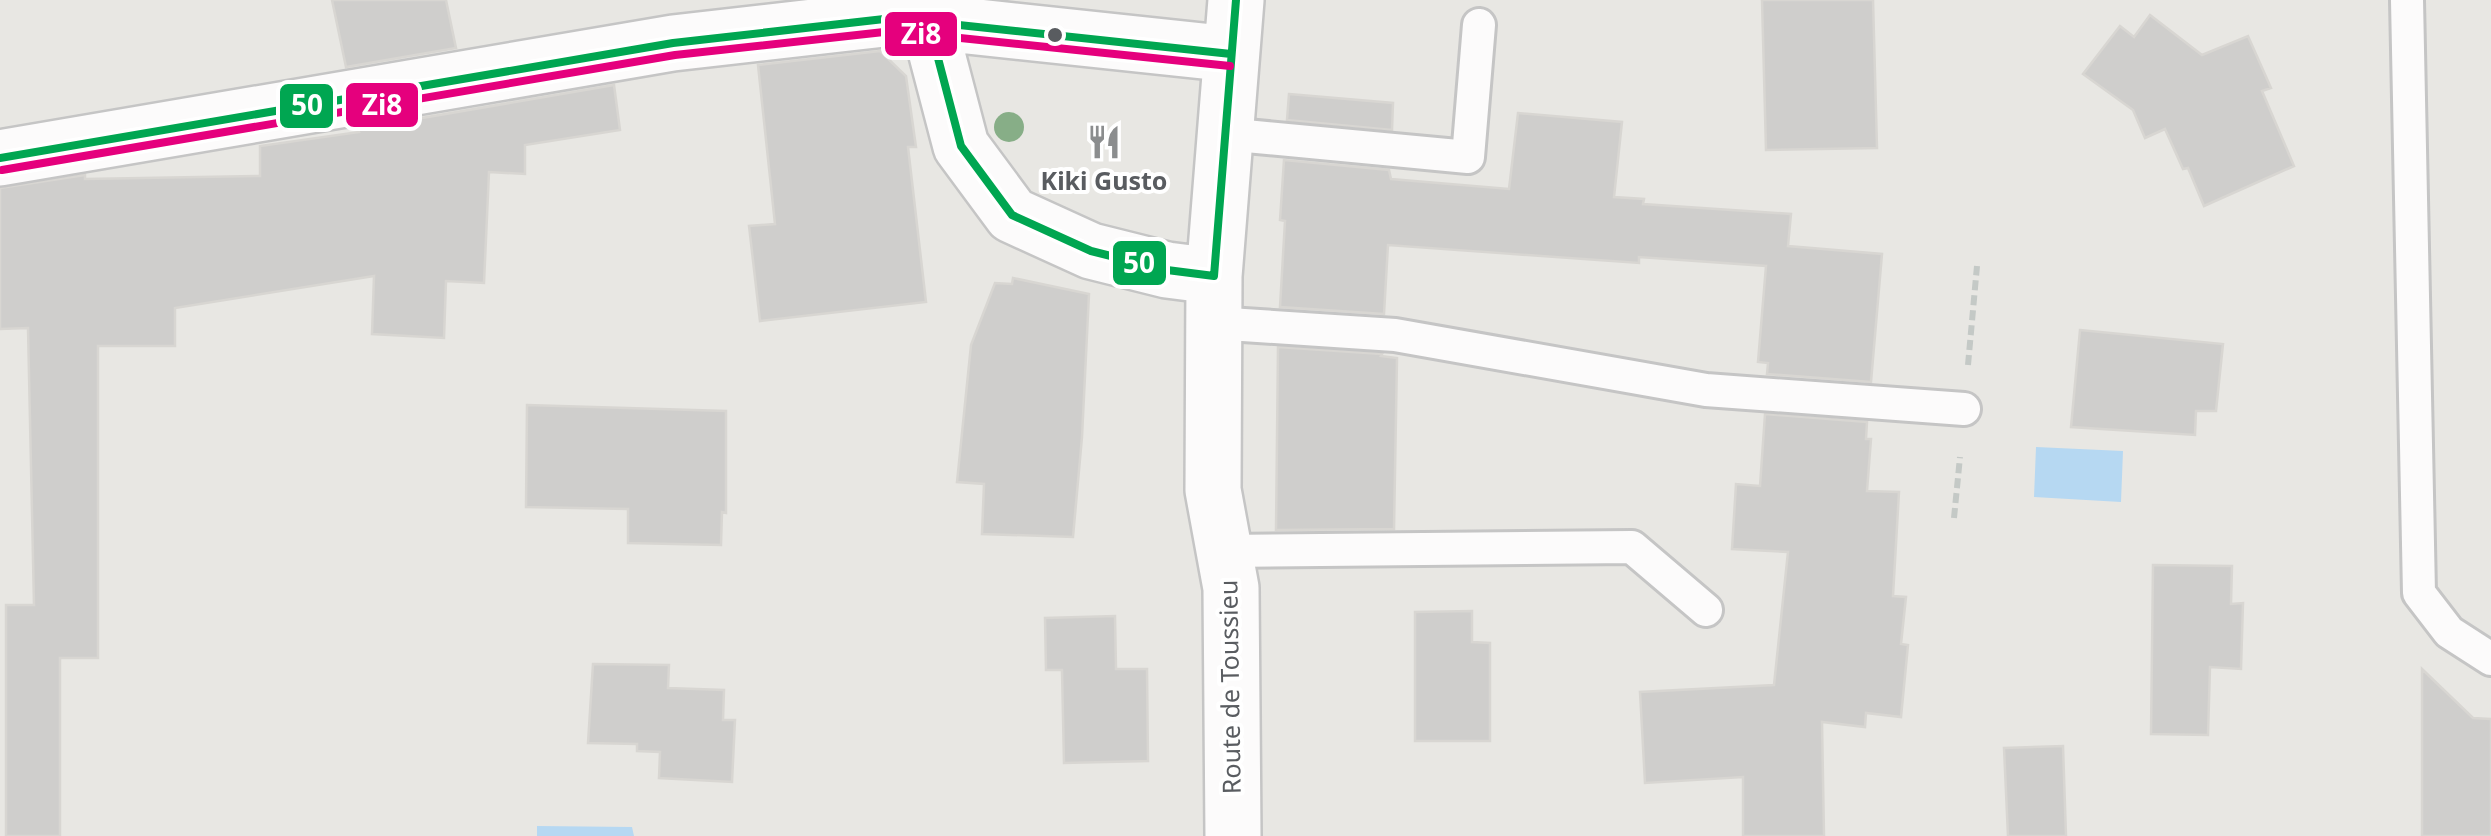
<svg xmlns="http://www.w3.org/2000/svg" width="2491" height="836" font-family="'Noto Sans',sans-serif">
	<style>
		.water { fill: #b6d8f2 }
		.building { fill: #cfcecc; stroke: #d8d6d2; stroke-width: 2.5 }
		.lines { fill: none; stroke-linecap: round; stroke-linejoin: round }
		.service-casing { stroke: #c5c5c5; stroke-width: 38 }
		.minor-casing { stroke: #c5c5c5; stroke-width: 60 }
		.path { stroke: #c4c9c6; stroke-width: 6; stroke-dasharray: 10 5; stroke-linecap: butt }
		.service { stroke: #fcfbfb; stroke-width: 32 }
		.minor { stroke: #fcfbfb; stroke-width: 55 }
		.bus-1-casing { stroke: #fff; stroke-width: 15 }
		.bus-2-casing { stroke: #fff; stroke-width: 15 }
		.bus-1 { stroke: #00a651; stroke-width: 8 }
		.bus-2 { stroke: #e5007d; stroke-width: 8 }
		.tree { fill: #87ae87 }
		.bus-dot { fill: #595c60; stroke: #fff; stroke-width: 4 }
		.labels { text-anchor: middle; stroke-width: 8; stroke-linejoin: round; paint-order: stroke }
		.poi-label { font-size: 25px; font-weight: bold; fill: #595c60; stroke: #fff }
		.street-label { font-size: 25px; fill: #595c60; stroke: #fff }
		.line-badge { stroke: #fff; stroke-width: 4 }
		.badge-label { font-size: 28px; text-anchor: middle; font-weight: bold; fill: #fff }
	</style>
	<rect width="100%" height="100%" fill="#e8e7e3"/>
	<path class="water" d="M 2036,447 L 2123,451 L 2121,502 L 2034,497 Z
		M 537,826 L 632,827 L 634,836 L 537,836 Z"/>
	<path class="building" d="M 332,0 L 446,0 L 456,48 L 346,67 Z
		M 1762,0 L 1873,0 L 1877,148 L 1766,150 Z
		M 2150,15 L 2202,55 L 2248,36 L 2271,88 L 2262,91 L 2294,166 L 2204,206 L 2188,168 L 2183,169 L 2165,129 L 2145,138 L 2133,110 L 2083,74 L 2120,26 L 2134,37 Z
		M 880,51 L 906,76 L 916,147 L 908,147 L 926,302 L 760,321 L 749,226 L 775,224 L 758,65 Z
		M 614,85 L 620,130 L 525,145 L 525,174 L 489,172 L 484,283 L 446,281 L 444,338 L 372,334 L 374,276 L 175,308 L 175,346 L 98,346 L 98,658 L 60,658 L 60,836 L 6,836 L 6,605 L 34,605 L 28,328 L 0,329 L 0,188 L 85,175 L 85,179 L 260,176 L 260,146 L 359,132 L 358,129 Z
		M 1289,94 L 1393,103 L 1392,130 L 1287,120 Z
		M 1518,113 L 1622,122 L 1614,197 L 1644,199 L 1643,204 L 1791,214 L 1788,246 L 1882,254 L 1871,382 L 1767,374 L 1768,363 L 1758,362 L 1766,266 L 1639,257 L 1639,263 L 1388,245 L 1384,314 L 1280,307 L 1285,221 L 1280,220 L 1284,160 L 1389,170 L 1391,179 L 1509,189 Z
		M 1013,278 L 1089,294 L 1082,437 L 1073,537 L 982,534 L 984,484 L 957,482 L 971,345 L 995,283 L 1012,284 Z
		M 2080,330 L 2223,344 L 2216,411 L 2196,411 L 2195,435 L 2071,427 Z
		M 1278,347 L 1382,354 L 1381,356 L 1397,358 L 1394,529 L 1276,530 Z
		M 527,405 L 726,411 L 726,513 L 722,512 L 721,545 L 628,543 L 628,509 L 526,507 Z
		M 1765,414 L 1867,422 L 1866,439 L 1871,439 L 1867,491 L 1899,492 L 1893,596 L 1906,597 L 1901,644 L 1908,645 L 1901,717 L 1866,713 L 1865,727 L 1822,722 L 1824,836 L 1743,836 L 1743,777 L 1645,783 L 1640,692 L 1774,685 L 1788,552 L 1732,549 L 1736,484 L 1760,486 Z
		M 2153,565 L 2232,566 L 2231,604 L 2243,603 L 2241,669 L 2210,667 L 2208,735 L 2151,734 Z
		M 1472,611 L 1472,642 L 1490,643 L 1490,741 L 1415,741 L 1415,612 Z
		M 1115,616 L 1116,669 L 1147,669 L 1148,761 L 1064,763 L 1062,670 L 1046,670 L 1045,618 Z
		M 593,664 L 669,665 L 668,688 L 724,690 L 723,720 L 735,720 L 732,782 L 659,778 L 660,752 L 637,751 L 637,744 L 588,743 Z
		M 2422,669 L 2473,718 L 2491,719 L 2491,836 L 2422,836 Z
		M 2063,746 L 2066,836 L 2008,836 L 2004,748 Z"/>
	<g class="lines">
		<g class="service-casing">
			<path id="service" d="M 2407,0 L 2419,593 L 2449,632 L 2491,659
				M 1225,134 L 1468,157 L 1479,25
				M 1213,323 L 1395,335 L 1706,390 L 1964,409
				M 1224,551 L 1632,547 L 1706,610"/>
		</g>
		<g class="minor-casing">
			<path id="minor" d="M 928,20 L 961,146 L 1012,215 L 1091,251 L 1167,270 L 1214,276
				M 0,158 L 673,43 L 893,18 L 1231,54
				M 1233,836 L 1231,588 L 1213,490 L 1214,276 L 1236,0"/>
		</g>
		<path class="path" d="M 1968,365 L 1977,266
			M 1954,518 L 1960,457"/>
		<use href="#service" class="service"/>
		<use href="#minor" class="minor"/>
		<g class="bus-1-casing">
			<path id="bus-1" d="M 928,20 L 961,146 L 1012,215 L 1091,251 L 1167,270 L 1214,276 L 1236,0
				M 0,158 L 673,43 L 893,18 L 1231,54"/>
		</g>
		<g class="bus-2-casing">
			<path id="bus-2" d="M 2,170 L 675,55 L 893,31 L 1230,66"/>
		</g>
		<use href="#bus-1" class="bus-1"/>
		<use href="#bus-2" class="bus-2"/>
	</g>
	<circle class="tree" cx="1009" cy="127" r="15"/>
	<defs>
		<g id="restaurant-bare" transform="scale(2.7)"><path d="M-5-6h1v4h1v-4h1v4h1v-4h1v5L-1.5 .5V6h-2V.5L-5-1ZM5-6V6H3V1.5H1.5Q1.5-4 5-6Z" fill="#8b8d8e" stroke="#fff" stroke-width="2.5" paint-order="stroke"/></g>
	</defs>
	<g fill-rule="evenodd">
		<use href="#restaurant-bare" x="1104" y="142"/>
	</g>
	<circle class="bus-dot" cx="1055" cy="35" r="9"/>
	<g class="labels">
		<g class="poi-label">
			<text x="1104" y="190">Kiki Gusto</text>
		</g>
		<g class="street-label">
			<text transform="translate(1230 687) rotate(-91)" y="9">Route de Toussieu</text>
		</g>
	</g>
	<g class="line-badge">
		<rect x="883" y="10" width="76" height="48" rx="10" fill="#e5007d"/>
		<rect x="344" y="81" width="76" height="48" rx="10" fill="#e5007d"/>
		<rect x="278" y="82" width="57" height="48" rx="10" fill="#00a651"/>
		<rect x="1111" y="239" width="57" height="48" rx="10" fill="#00a651"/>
	</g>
	<g class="badge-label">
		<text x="921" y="44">Zi8</text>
		<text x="382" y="115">Zi8</text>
		<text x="307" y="115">50</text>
		<text x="1139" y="273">50</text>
	</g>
</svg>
